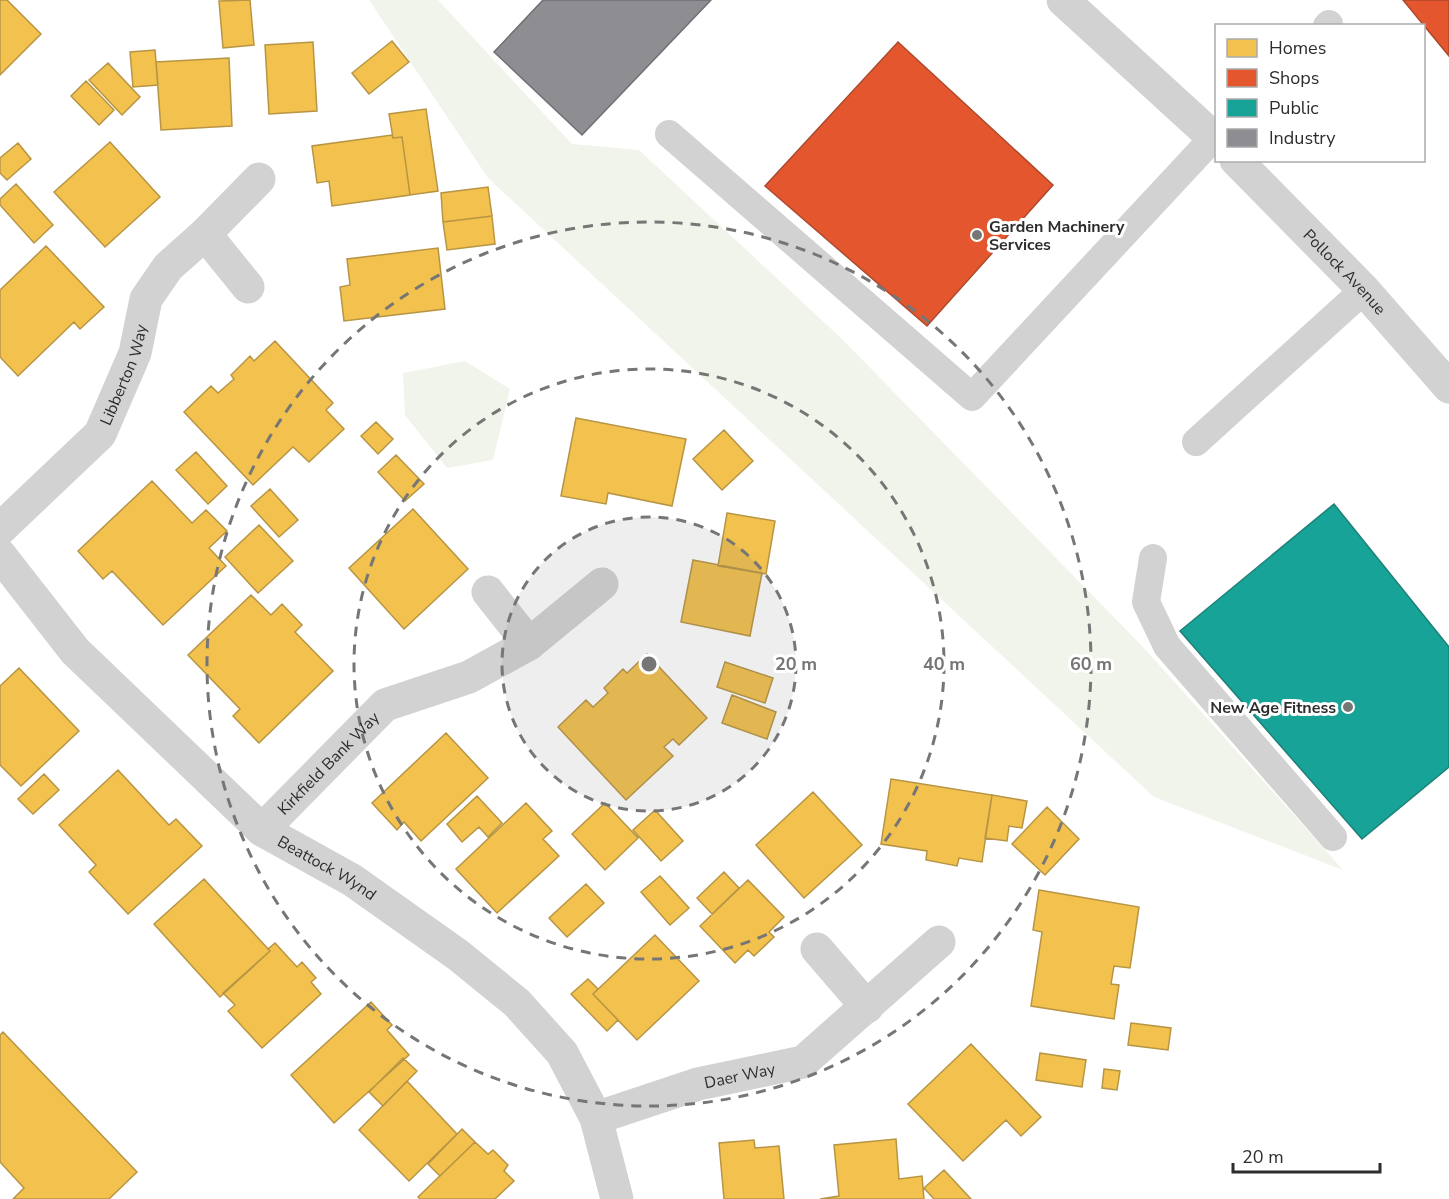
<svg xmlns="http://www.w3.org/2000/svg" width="1449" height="1199" font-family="'Nunito Sans',sans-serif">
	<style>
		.green { fill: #f1f4ea }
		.homes { fill: #f2c14e; stroke: #b79544; stroke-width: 1.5 }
		.shops { fill: #e4572e; stroke: #ad4a2e; stroke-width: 1.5 }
		.public { fill: #17a398; stroke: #1e8078; stroke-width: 1.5 }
		.industry { fill: #8d8d92; stroke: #707074; stroke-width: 1.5 }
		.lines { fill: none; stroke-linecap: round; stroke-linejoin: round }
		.service { stroke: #d2d2d2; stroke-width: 28 }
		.minor { stroke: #d2d2d2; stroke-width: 33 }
		.tertiary { stroke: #d2d2d2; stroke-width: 33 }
		.ring { fill: none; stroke: #767676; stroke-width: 3; stroke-dasharray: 10 8 }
		.poi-dot { fill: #767676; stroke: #fff; stroke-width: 2 }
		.labels { text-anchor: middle; stroke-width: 6; stroke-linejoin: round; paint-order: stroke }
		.poi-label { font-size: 16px; font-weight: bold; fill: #2d2d2d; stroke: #fff; text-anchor: start }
		.street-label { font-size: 16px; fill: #2d2d2d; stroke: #fff }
		.centre { fill: #767676; stroke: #fff; stroke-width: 3 }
		.ring-label { font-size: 18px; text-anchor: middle; font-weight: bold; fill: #767676; stroke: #fff; stroke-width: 6; stroke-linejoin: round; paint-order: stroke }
	</style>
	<rect width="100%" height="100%" fill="#fff"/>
	<path class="green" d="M 369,0 L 438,0 L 572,144 L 639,150 L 842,339 L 1144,648 L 1343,870 L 1154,797 L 488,178 Z
		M 465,361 L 510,389 L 493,460 L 447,468 L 405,415 L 403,373 Z"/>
	<path class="homes" d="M 0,0 L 7,0 L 41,34 L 0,75 Z
		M 250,0 L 254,45 L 223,48 L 219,1 Z
		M 392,41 L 409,62 L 369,94 L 352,73 Z
		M 313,42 L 317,111 L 269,114 L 265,45 Z
		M 155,50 L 158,85 L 133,87 L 130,52 Z
		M 229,58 L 232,126 L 161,130 L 156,62 Z
		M 108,63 L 140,97 L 122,115 L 89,80 Z
		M 86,81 L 114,110 L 99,125 L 71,96 Z
		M 426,109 L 438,191 L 410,195 L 402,137 L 393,138 L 389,114 Z
		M 392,135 L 393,138 L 402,137 L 410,195 L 332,206 L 329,181 L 317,183 L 312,146 Z
		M 110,142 L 160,197 L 105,247 L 54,192 Z
		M 18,143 L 31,159 L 7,180 L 0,173 L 0,158 Z
		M 16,184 L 53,225 L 34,243 L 0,205 L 0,199 Z
		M 488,187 L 492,216 L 443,222 L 441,193 Z
		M 492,216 L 495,244 L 447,250 L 443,222 Z
		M 46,246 L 104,307 L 80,329 L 74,322 L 18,376 L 0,357 L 0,290 Z
		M 438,248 L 445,309 L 344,321 L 340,287 L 350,285 L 347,259 Z
		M 275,341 L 333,403 L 326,410 L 344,429 L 309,462 L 293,447 L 253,485 L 184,412 L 211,386 L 218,393 L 234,379 L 231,375 L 250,356 L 254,361 Z
		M 576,418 L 686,439 L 672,506 L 608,493 L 606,504 L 561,496 Z
		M 376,422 L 393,439 L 378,454 L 361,436 Z
		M 724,430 L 753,461 L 722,490 L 693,459 Z
		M 196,452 L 227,486 L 208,504 L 176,470 Z
		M 396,455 L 424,484 L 405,501 L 378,472 Z
		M 152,481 L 192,523 L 206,510 L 227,531 L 209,548 L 226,566 L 163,625 L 112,571 L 103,579 L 78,551 Z
		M 270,489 L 298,520 L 279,537 L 251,506 Z
		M 413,509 L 468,569 L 404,629 L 349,568 Z
		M 727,513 L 775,521 L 766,574 L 718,566 Z
		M 259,525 L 293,561 L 258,593 L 225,557 Z
		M 693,560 L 762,573 L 750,636 L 681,622 Z
		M 251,595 L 271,615 L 282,604 L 302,625 L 295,632 L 333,671 L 259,743 L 233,716 L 240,709 L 188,655 Z
		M 647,654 L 707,718 L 679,745 L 673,739 L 664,747 L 673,756 L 626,800 L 558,727 L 586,700 L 593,707 L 608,693 L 604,688 L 623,669 L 627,673 Z
		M 725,662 L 773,678 L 765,703 L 717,687 Z
		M 19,668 L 79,731 L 21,786 L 0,765 L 0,686 Z
		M 732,695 L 776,712 L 767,739 L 722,723 Z
		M 446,733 L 488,778 L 421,841 L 404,822 L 397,830 L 372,803 Z
		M 118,770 L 169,825 L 176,819 L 202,846 L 128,914 L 89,872 L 96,865 L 59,825 Z
		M 44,774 L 59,790 L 33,814 L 18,799 Z
		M 891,779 L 992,795 L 982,862 L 959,858 L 957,866 L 926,860 L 927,851 L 881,844 Z
		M 813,792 L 862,845 L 804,898 L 756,845 Z
		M 992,795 L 1027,801 L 1022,828 L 1009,826 L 1007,841 L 985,838 Z
		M 477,796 L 502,823 L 488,837 L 479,827 L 462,842 L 447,824 Z
		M 526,803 L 552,831 L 543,839 L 559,856 L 497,913 L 456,869 Z
		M 605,803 L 638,838 L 605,870 L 572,834 Z
		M 1047,807 L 1079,839 L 1045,875 L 1012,844 Z
		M 655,810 L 683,841 L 661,861 L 633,830 Z
		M 724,872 L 739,888 L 712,914 L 697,898 Z
		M 660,876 L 689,908 L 670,925 L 641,892 Z
		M 204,879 L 270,951 L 220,997 L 154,924 Z
		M 748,880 L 784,917 L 769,932 L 774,937 L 754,956 L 748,950 L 735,963 L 700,926 Z
		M 586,884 L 604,903 L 567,937 L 549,918 Z
		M 1039,890 L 1139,907 L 1130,968 L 1114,966 L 1111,984 L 1119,985 L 1114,1019 L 1031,1006 L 1042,932 L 1033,930 Z
		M 655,935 L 699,981 L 637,1040 L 593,994 Z
		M 275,943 L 297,967 L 302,962 L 316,978 L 311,982 L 321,994 L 262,1048 L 228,1011 L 235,1005 L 223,993 L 270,951 L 268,949 Z
		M 588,979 L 598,989 L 593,994 L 618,1020 L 607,1031 L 571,994 Z
		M 371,1002 L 392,1025 L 387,1030 L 409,1055 L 334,1123 L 291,1075 Z
		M 1131,1023 L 1171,1028 L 1168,1050 L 1128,1045 Z
		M 3,1032 L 137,1172 L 109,1199 L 13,1199 L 24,1188 L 0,1162 L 0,1035 Z
		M 971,1044 L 1041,1117 L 1021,1136 L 1006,1120 L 963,1161 L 908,1104 Z
		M 1040,1053 L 1086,1060 L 1082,1087 L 1036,1080 Z
		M 403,1058 L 417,1071 L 383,1106 L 369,1092 Z
		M 1104,1069 L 1120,1071 L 1117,1090 L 1102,1088 Z
		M 407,1081 L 457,1134 L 409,1181 L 359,1130 Z
		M 462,1129 L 475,1142 L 440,1176 L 428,1164 Z
		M 896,1139 L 899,1179 L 922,1176 L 924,1199 L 820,1199 L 839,1196 L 834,1145 Z
		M 754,1140 L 755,1148 L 779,1146 L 784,1199 L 724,1199 L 719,1143 Z
		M 475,1142 L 488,1154 L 493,1150 L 508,1165 L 504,1171 L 514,1181 L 495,1199 L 420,1199 L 418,1197 Z
		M 944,1170 L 971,1199 L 934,1199 L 924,1188 Z"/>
	<path class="shops" d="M 1403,0 L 1449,0 L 1449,56 Z
		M 898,42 L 1053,185 L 927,326 L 765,186 Z"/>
	<path class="public" d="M 1334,504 L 1449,647 L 1449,767 L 1362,839 L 1180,631 Z"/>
	<path class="industry" d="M 543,0 L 711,0 L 582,135 L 494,52 Z"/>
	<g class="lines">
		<path class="service" d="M 1327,26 L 1329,24
			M 669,134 L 972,397 L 1216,135
			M 1196,442 L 1364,290
			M 1153,558 L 1146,602 L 1167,646 L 1333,837"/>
		<g class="minor">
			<path d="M 205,234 L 248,287"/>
			<path id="s1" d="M 0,529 L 100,434 L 135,353 L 146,299 L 168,267 L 205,234 L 259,179"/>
			<path id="s2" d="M 0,555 L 75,651 L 262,830 L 352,880 L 458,955 L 517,1003 L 562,1053 L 596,1118 L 617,1199"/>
			<path d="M 488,592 L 529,644"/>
			<path id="s3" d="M 262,830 L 385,705 L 469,677 L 529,644 L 602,584"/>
			<path d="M 817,949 L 867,1007"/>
			<path id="s4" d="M 596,1118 L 698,1084 L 803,1062 L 939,942"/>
		</g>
		<g class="tertiary">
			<path d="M 1063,0 L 1216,140"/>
			<path id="s5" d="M 1236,160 L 1364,290 L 1449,387"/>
		</g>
	</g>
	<circle cx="649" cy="664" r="147" fill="#767676" fill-opacity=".12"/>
	<g class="ring">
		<circle cx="649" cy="664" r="147"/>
		<circle cx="649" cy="664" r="295"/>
		<circle cx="649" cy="664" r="442"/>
	</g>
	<g class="poi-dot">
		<circle cx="977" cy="235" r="6"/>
		<circle cx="1348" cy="707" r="6"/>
	</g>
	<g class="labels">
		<g class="poi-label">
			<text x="989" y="232">Garden Machinery<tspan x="989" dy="18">Services</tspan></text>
			<text x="1336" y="713" text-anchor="end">New Age Fitness</text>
		</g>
		<g class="street-label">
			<text dy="6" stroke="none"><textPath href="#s5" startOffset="156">Pollock Avenue</textPath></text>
			<text dy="6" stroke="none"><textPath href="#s1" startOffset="202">Libberton Way</textPath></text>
			<text dy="6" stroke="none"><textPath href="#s3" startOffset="94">Kirkfield Bank Way</textPath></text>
			<text dy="6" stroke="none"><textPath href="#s2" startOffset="456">Beattock Wynd</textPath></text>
			<text dy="6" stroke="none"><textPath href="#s4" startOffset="150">Daer Way</textPath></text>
		</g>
	</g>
	<circle cx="649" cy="664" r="9" class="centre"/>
	<g class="ring-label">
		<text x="796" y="670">20 m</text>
		<text x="944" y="670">40 m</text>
		<text x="1091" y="670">60 m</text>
	</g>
	<rect x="1215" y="24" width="210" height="138" fill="#ffffff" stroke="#ababab" stroke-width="1.5"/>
	<rect x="1227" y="39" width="30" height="18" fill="#f2c14e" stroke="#ababab" stroke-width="1.5"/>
	<text x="1269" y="54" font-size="18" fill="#2d2d2d">Homes</text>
	<rect x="1227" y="69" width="30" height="18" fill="#e4572e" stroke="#ababab" stroke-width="1.5"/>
	<text x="1269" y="84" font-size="18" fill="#2d2d2d">Shops</text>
	<rect x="1227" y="99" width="30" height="18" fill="#17a398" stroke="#ababab" stroke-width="1.5"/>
	<text x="1269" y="114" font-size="18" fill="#2d2d2d">Public</text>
	<rect x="1227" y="129" width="30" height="18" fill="#8d8d92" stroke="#ababab" stroke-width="1.5"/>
	<text x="1269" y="144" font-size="18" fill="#2d2d2d">Industry</text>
	<path d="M1233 1163v9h147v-9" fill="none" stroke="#2d2d2d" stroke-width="3"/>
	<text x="1242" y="1163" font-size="18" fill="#2d2d2d" stroke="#ffffff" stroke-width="4.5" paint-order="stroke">20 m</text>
</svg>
